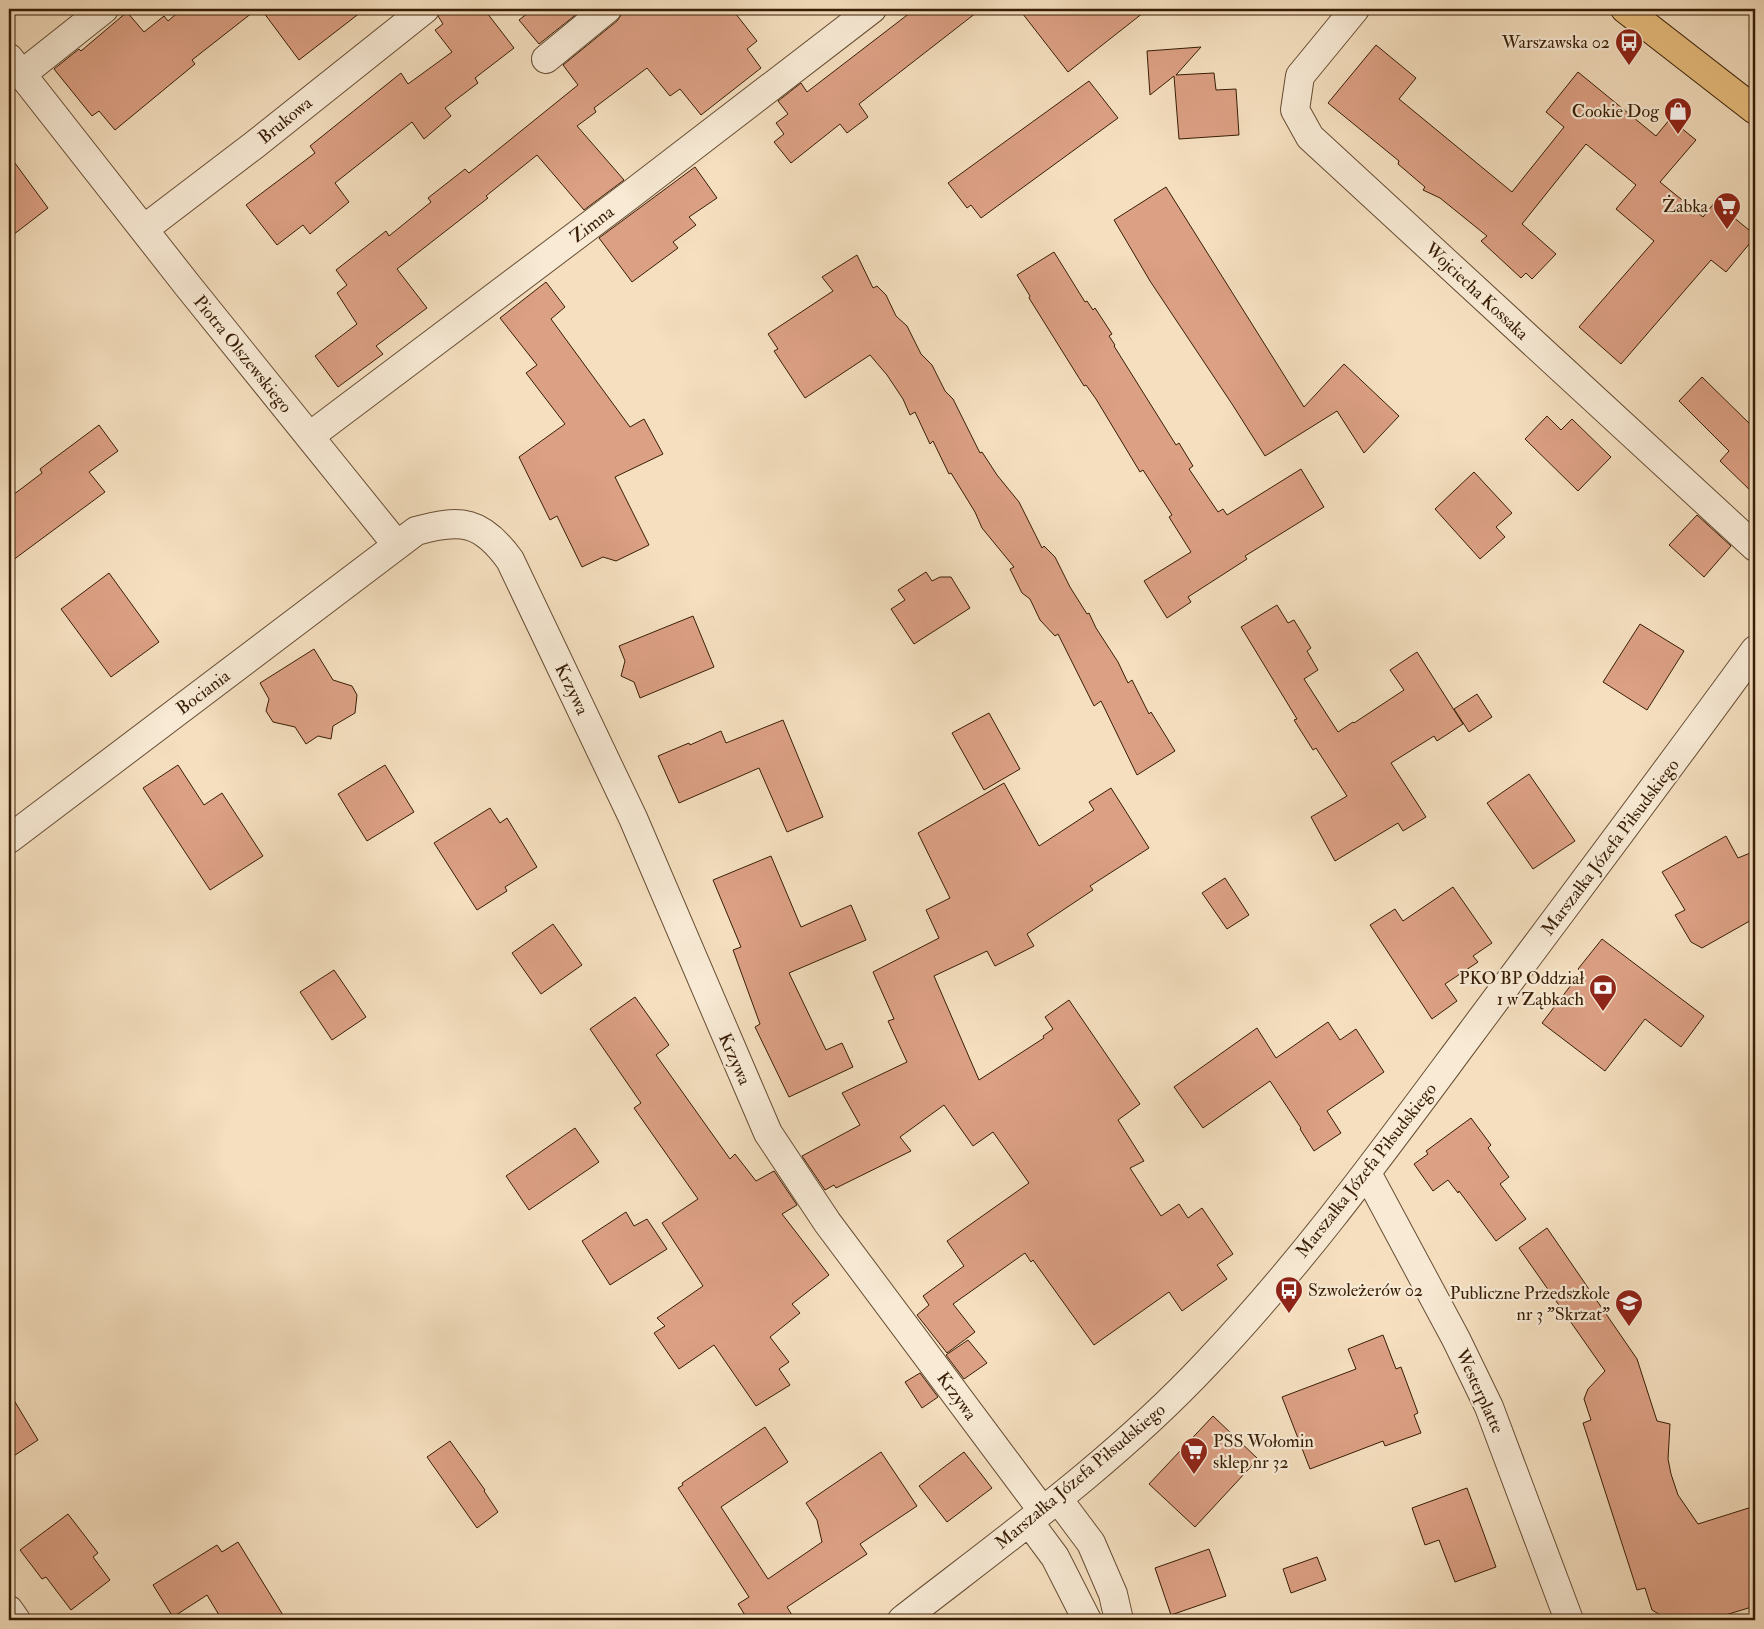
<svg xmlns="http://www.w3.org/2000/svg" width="1764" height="1629" font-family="'IM FELL Double Pica',serif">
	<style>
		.building { fill: #dca084; stroke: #381e05 }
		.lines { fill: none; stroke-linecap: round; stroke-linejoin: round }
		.minor-casing { stroke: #674e34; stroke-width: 30 }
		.major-casing { stroke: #381e05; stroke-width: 30 }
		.minor { stroke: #f8ead5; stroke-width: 28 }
		.major { stroke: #eac080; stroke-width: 28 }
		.labels { text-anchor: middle; stroke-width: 4.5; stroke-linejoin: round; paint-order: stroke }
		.poi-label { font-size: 18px; fill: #381e05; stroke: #f8ead5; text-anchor: end }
		.street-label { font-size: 18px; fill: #381e05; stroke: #f8ead5 }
	</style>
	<rect width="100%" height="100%" fill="#f5dfbf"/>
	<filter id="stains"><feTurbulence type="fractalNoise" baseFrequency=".004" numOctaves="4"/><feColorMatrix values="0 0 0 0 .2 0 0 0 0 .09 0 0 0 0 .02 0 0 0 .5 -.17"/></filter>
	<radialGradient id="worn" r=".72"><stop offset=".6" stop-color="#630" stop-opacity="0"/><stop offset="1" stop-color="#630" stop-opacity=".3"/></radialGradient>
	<path class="building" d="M 182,9 L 257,9 L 192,60 L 195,64 L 115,130 L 99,111 L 92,116 L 54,69 L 79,49 L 81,51 L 127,12 L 144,32 L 164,16 L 168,21 Z
		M 261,9 L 365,9 L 299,60 Z
		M 440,9 L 484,9 L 514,48 L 475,78 L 478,83 L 445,108 L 451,116 L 424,139 L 412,122 L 335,183 L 349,202 L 310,234 L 303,225 L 277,245 L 246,205 L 315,153 L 310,146 L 401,73 L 408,84 L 452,52 L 435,30 L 443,24 L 438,16 Z
		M 533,9 L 583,9 L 539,44 L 519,20 Z
		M 622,9 L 732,9 L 757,41 L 747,49 L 761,68 L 701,115 L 680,89 L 670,96 L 647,68 L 594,108 L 596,112 L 577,126 L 624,180 L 584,210 L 537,155 L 486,196 L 488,198 L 397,269 L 427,308 L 376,346 L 383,354 L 338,387 L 315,356 L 357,324 L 337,293 L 347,285 L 336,270 L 386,231 L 389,236 L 431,202 L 428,198 L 465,169 L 469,173 L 578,85 L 563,65 L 617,21 L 621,15 Z
		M 915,9 L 981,9 L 859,104 L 868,117 L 847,133 L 840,124 L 791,163 L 774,142 L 784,134 L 776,123 L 788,114 L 778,101 L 801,83 L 807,92 Z
		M 1019,9 L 1148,9 L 1068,72 Z
		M 1376,45 L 1416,78 L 1399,99 L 1512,192 L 1564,127 L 1546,112 L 1578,72 L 1656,136 L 1670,119 L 1696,140 L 1660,182 L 1703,217 L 1715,202 L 1755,235 L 1755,237 L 1726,272 L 1711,260 L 1621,364 L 1579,327 L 1654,241 L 1616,209 L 1636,185 L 1586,144 L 1522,224 L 1556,254 L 1532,279 L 1526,273 L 1521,278 L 1481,241 L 1487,236 L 1440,198 L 1423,190 L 1425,187 L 1398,164 L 1399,161 L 1328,103 Z
		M 1201,47 L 1176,75 L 1214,73 L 1216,90 L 1236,89 L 1239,135 L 1179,139 L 1174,76 L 1150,95 L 1147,51 Z
		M 1089,81 L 1118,118 L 981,218 L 971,205 L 967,208 L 948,183 Z
		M 9,155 L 48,208 L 9,238 Z
		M 695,167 L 717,198 L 689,217 L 696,225 L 673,242 L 678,248 L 632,282 L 599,238 Z
		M 1166,187 L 1304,407 L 1344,364 L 1399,416 L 1364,453 L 1337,411 L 1265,456 L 1232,404 L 1150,281 L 1114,220 Z
		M 1054,252 L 1085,302 L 1087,301 L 1093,310 L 1095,308 L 1112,334 L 1109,336 L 1115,345 L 1114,346 L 1176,445 L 1179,443 L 1193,466 L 1189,469 L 1218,512 L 1223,509 L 1227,515 L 1301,469 L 1324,507 L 1245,556 L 1247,559 L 1188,597 L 1191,602 L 1167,618 L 1144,581 L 1191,552 L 1169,517 L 1172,515 L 1143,470 L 1140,472 L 1096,399 L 1086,385 L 1084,386 L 1029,298 L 1030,296 L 1017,275 Z
		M 857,255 L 873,288 L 877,286 L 886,295 L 896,316 L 907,326 L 921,354 L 932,365 L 945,391 L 953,399 L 980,453 L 982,452 L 997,475 L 1019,502 L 1042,548 L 1044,546 L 1055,557 L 1070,587 L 1087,614 L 1089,613 L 1096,628 L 1118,662 L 1128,683 L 1132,680 L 1149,714 L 1151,712 L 1175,751 L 1137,775 L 1101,701 L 1094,706 L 1058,634 L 1055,636 L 1040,620 L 1030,599 L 1022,593 L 1010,569 L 1014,567 L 982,528 L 975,512 L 951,473 L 949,474 L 933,441 L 930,444 L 915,412 L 910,415 L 903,399 L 887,375 L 870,355 L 805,398 L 774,351 L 778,349 L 768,334 L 833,291 L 822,277 Z
		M 546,282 L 565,307 L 551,319 L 630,427 L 644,419 L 663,454 L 615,477 L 649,545 L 616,561 L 603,557 L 582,567 L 557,516 L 550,520 L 519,457 L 565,424 L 526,373 L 537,365 L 500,318 Z
		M 1702,377 L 1752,426 L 1755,422 L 1755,495 L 1720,461 L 1729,451 L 1679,401 Z
		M 1547,416 L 1561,430 L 1572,419 L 1611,457 L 1578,491 L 1525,439 Z
		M 99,425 L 118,451 L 89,472 L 105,492 L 9,563 L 9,498 L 42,473 L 40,469 Z
		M 1474,472 L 1512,513 L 1496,527 L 1505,537 L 1480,559 L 1435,509 Z
		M 1697,515 L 1731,546 L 1704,577 L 1669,545 Z
		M 926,572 L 932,581 L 940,577 L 951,577 L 970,608 L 914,644 L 891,609 L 905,600 L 898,590 Z
		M 109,573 L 159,642 L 111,677 L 61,609 Z
		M 1277,605 L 1288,623 L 1294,620 L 1311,648 L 1307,651 L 1318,670 L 1304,679 L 1338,732 L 1353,722 L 1354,723 L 1404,690 L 1390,670 L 1417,652 L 1463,724 L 1437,741 L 1434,736 L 1391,763 L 1426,817 L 1403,831 L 1398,823 L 1335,861 L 1311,817 L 1347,796 L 1316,748 L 1313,750 L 1294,720 L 1297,719 L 1241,627 Z
		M 693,616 L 714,667 L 640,698 L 634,682 L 621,676 L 625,661 L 619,646 Z
		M 1640,624 L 1684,651 L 1647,710 L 1603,682 Z
		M 314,649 L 333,680 L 352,686 L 357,695 L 355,713 L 333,726 L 331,739 L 318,736 L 306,744 L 295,727 L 273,722 L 266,711 L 269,699 L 260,683 Z
		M 1477,694 L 1492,717 L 1469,732 L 1454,709 Z
		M 989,713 L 1020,769 L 984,790 L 952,733 Z
		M 783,720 L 823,817 L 787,832 L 759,768 L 679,803 L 658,756 L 689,743 L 690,745 L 721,731 L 726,743 Z
		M 178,765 L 204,805 L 222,793 L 263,856 L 210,890 L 143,788 Z
		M 385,765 L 414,812 L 367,841 L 338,794 Z
		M 1529,774 L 1575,841 L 1533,869 L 1487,803 Z
		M 1004,783 L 1039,846 L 1094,810 L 1089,802 L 1111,788 L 1149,848 L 1090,886 L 1093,890 L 1027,934 L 1034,946 L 995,966 L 987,951 L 934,976 L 979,1080 L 1044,1038 L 1043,1036 L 1053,1029 L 1045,1017 L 1069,1000 L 1140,1104 L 1118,1120 L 1144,1161 L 1130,1168 L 1161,1216 L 1179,1204 L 1188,1218 L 1202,1208 L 1233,1254 L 1217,1265 L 1227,1279 L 1182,1311 L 1169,1292 L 1094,1345 L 1033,1260 L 1031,1262 L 1025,1253 L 953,1304 L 975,1332 L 947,1353 L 917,1315 L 929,1305 L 923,1296 L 964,1266 L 947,1241 L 1029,1183 L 993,1132 L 973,1146 L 944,1105 L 900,1137 L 911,1151 L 836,1188 L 834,1185 L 825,1190 L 802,1156 L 860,1125 L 842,1093 L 907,1062 L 888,1021 L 894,1019 L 873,972 L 939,938 L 926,910 L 950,898 L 918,833 Z
		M 490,808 L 500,823 L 507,818 L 537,867 L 505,887 L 507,891 L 477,910 L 434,843 Z
		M 1726,836 L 1738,858 L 1755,851 L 1755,918 L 1702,948 L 1691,942 L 1675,915 L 1685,910 L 1662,872 Z
		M 771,856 L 801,927 L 851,905 L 866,940 L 789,973 L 826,1050 L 842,1043 L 853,1067 L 789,1097 L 755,1027 L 760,1024 L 733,950 L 741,947 L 713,880 Z
		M 1225,878 L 1249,915 L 1227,929 L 1202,893 Z
		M 1453,887 L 1492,943 L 1473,956 L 1478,962 L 1445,984 L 1457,1001 L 1432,1019 L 1370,925 L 1395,909 L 1403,921 Z
		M 553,924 L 582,965 L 541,994 L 512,953 Z
		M 1602,939 L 1704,1016 L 1681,1047 L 1645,1019 L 1605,1071 L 1542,1023 L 1581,972 L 1578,969 Z
		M 334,970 L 366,1017 L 332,1040 L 300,992 Z
		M 635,997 L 669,1045 L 656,1055 L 730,1159 L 735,1154 L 756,1181 L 774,1171 L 797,1205 L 782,1214 L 829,1275 L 792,1304 L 800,1313 L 770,1337 L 789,1362 L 779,1369 L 790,1385 L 756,1406 L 714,1345 L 679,1369 L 654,1333 L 665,1326 L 657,1318 L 703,1286 L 662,1223 L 698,1199 L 634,1108 L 641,1103 L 590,1029 Z
		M 1328,1022 L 1340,1040 L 1356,1029 L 1384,1072 L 1327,1111 L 1341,1133 L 1314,1151 L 1300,1129 L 1301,1128 L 1270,1081 L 1203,1128 L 1174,1087 L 1257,1028 L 1276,1058 Z
		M 1471,1118 L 1491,1145 L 1488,1148 L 1509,1177 L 1500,1184 L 1526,1219 L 1496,1241 L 1459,1191 L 1458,1193 L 1448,1180 L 1433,1191 L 1414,1164 L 1428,1154 L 1426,1151 Z
		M 575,1128 L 599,1162 L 529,1210 L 506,1176 Z
		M 626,1212 L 634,1226 L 647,1219 L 667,1249 L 610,1285 L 582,1241 Z
		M 1547,1228 L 1637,1359 L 1657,1421 L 1670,1424 L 1668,1459 L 1671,1474 L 1678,1495 L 1698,1524 L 1755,1506 L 1755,1606 L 1709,1620 L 1690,1620 L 1662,1616 L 1652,1610 L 1645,1588 L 1637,1590 L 1583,1423 L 1591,1420 L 1584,1399 L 1588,1389 L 1605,1371 L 1519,1248 Z
		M 1383,1335 L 1396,1369 L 1401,1367 L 1418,1413 L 1414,1415 L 1421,1433 L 1385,1446 L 1383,1441 L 1310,1469 L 1282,1397 L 1356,1369 L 1348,1349 Z
		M 968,1340 L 987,1363 L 964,1379 L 946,1355 Z
		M 920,1373 L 938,1397 L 922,1408 L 905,1382 Z
		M 9,1392 L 38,1440 L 9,1459 Z
		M 1213,1416 L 1258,1459 L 1195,1527 L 1149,1484 Z
		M 765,1427 L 788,1462 L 721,1507 L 768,1579 L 822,1542 L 817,1520 L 806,1503 L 881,1452 L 917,1506 L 860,1544 L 867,1554 L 787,1607 L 795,1620 L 748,1620 L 738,1604 L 749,1597 L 678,1488 L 683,1485 L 682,1483 Z
		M 450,1441 L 485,1490 L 484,1491 L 498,1512 L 477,1528 L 427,1457 Z
		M 964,1452 L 992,1488 L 947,1522 L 919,1486 Z
		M 1467,1488 L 1496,1567 L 1455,1582 L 1439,1540 L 1425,1545 L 1412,1508 Z
		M 68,1514 L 98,1553 L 93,1557 L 110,1580 L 71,1610 L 46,1577 L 42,1579 L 20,1550 Z
		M 238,1542 L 286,1620 L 222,1620 L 207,1595 L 173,1617 L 153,1585 L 217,1545 L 222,1552 Z
		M 1209,1549 L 1226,1596 L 1171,1615 L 1155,1568 Z
		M 1317,1557 L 1326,1580 L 1291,1593 L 1283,1569 Z"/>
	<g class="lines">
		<g class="minor-casing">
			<path id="minor" d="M 1355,9 L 1300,76 L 1295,110 L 1310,137 L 1755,547
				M 9,58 L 188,286 L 397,545
				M 546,59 L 607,9
				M 22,74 L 104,9
				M 144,229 L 253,146 L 425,9
				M 310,436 L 630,195 L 872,9
				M 9,839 L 416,531 C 461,518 482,521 510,560 L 633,818 L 768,1133 L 827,1222 L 1042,1510
				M 1367,1173 L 1456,1339 L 1489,1407 L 1569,1620
				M 1058,1499 L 1091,1543 L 1113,1594 L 1119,1620
				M 1029,1522 L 1055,1557 L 1087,1620
				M 9,1610 L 16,1620
				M 902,1620 C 1006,1539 1115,1461 1206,1364 C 1304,1261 1387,1146 1471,1033 C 1566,905 1662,778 1755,650"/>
		</g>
		<g class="major-casing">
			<path id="major" d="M 1625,9 L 1755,110"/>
		</g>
		<use href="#minor" class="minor"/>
		<use href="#major" class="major"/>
	</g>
	<defs>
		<g id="bus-pin" transform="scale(1.4375)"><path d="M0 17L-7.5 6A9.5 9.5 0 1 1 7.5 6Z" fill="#8f2418" stroke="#f8ead5"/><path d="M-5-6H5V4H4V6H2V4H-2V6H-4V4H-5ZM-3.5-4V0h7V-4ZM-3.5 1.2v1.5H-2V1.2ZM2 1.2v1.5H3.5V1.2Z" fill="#fff"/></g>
		<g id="shop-pin" transform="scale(1.4375)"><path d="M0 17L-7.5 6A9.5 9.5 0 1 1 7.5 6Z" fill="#8f2418" stroke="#f8ead5"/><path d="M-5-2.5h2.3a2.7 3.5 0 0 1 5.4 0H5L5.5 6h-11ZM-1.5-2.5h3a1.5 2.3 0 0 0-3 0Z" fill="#fff"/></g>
		<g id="supermarket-pin" transform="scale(1.4375)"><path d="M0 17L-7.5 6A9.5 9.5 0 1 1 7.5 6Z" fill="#8f2418" stroke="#f8ead5"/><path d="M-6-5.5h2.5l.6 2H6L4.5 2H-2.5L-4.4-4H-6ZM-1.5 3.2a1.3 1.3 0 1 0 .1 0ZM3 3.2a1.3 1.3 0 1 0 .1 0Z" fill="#fff"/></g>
		<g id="bank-pin" transform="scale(1.4375)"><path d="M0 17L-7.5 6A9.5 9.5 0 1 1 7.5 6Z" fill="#8f2418" stroke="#f8ead5"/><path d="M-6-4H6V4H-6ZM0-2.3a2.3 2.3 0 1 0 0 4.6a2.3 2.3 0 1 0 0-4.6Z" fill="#fff"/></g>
		<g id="school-pin" transform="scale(1.4375)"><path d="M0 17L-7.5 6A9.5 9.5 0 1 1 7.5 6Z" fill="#8f2418" stroke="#f8ead5"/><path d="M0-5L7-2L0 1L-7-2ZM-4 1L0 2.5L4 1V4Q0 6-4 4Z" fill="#fff"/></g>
	</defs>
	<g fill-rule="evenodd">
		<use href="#bus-pin" x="1629" y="42"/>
		<use href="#shop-pin" x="1678" y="111"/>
		<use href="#supermarket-pin" x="1727" y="206"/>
		<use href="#bank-pin" x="1603" y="988"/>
		<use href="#bus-pin" x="1289" y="1290"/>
		<use href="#school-pin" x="1629" y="1303"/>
		<use href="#supermarket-pin" x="1194" y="1451"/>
	</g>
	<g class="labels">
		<g class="poi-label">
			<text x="1610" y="48">Warszawska 02</text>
			<text x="1659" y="117">Cookie Dog</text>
			<text x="1708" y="212">Żabka</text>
			<text x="1584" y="984">PKO BP Oddział<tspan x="1584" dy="21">1 w Ząbkach</tspan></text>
			<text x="1308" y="1296" text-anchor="start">Szwoleżerów 02</text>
			<text x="1610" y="1299">Publiczne Przedszkole<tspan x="1610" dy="21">nr 3 "Skrzat"</tspan></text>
			<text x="1213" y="1447" text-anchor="start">PSS Wołomin<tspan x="1213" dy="21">sklep nr 32</tspan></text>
		</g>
		<g class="street-label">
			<text transform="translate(285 120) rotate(-39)" y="6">Brukowa</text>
			<text transform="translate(592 224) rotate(-37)" y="6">Zimna</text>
			<text transform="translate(1477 291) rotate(43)" y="6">Wojciecha Kossaka</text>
			<text transform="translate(243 354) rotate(51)" y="6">Piotra Olszewskiego</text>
			<text transform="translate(572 689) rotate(64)" y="6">Krzywa</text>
			<text transform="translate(203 692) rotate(-37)" y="6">Bociania</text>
			<text transform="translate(1610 847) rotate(-53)" y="6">Marszałka Józefa Piłsudskiego</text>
			<text transform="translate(735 1059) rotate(66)" y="6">Krzywa</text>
			<text transform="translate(1366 1170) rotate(-52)" y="6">Marszałka Józefa Piłsudskiego</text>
			<text transform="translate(1480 1391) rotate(65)" y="6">Westerplatte</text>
			<text transform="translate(957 1396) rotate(54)" y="6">Krzywa</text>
			<text transform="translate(1080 1476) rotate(-40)" y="6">Marszałka Józefa Piłsudskiego</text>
		</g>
	</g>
	<rect width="1764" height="1629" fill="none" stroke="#f5dfbf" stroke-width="30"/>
	<rect x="10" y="10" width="1744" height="1609" fill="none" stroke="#381e05" stroke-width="2.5"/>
	<rect x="15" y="15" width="1734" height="1599" fill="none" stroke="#381e05"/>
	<rect width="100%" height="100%" filter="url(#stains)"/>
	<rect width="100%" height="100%" fill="url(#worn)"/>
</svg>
